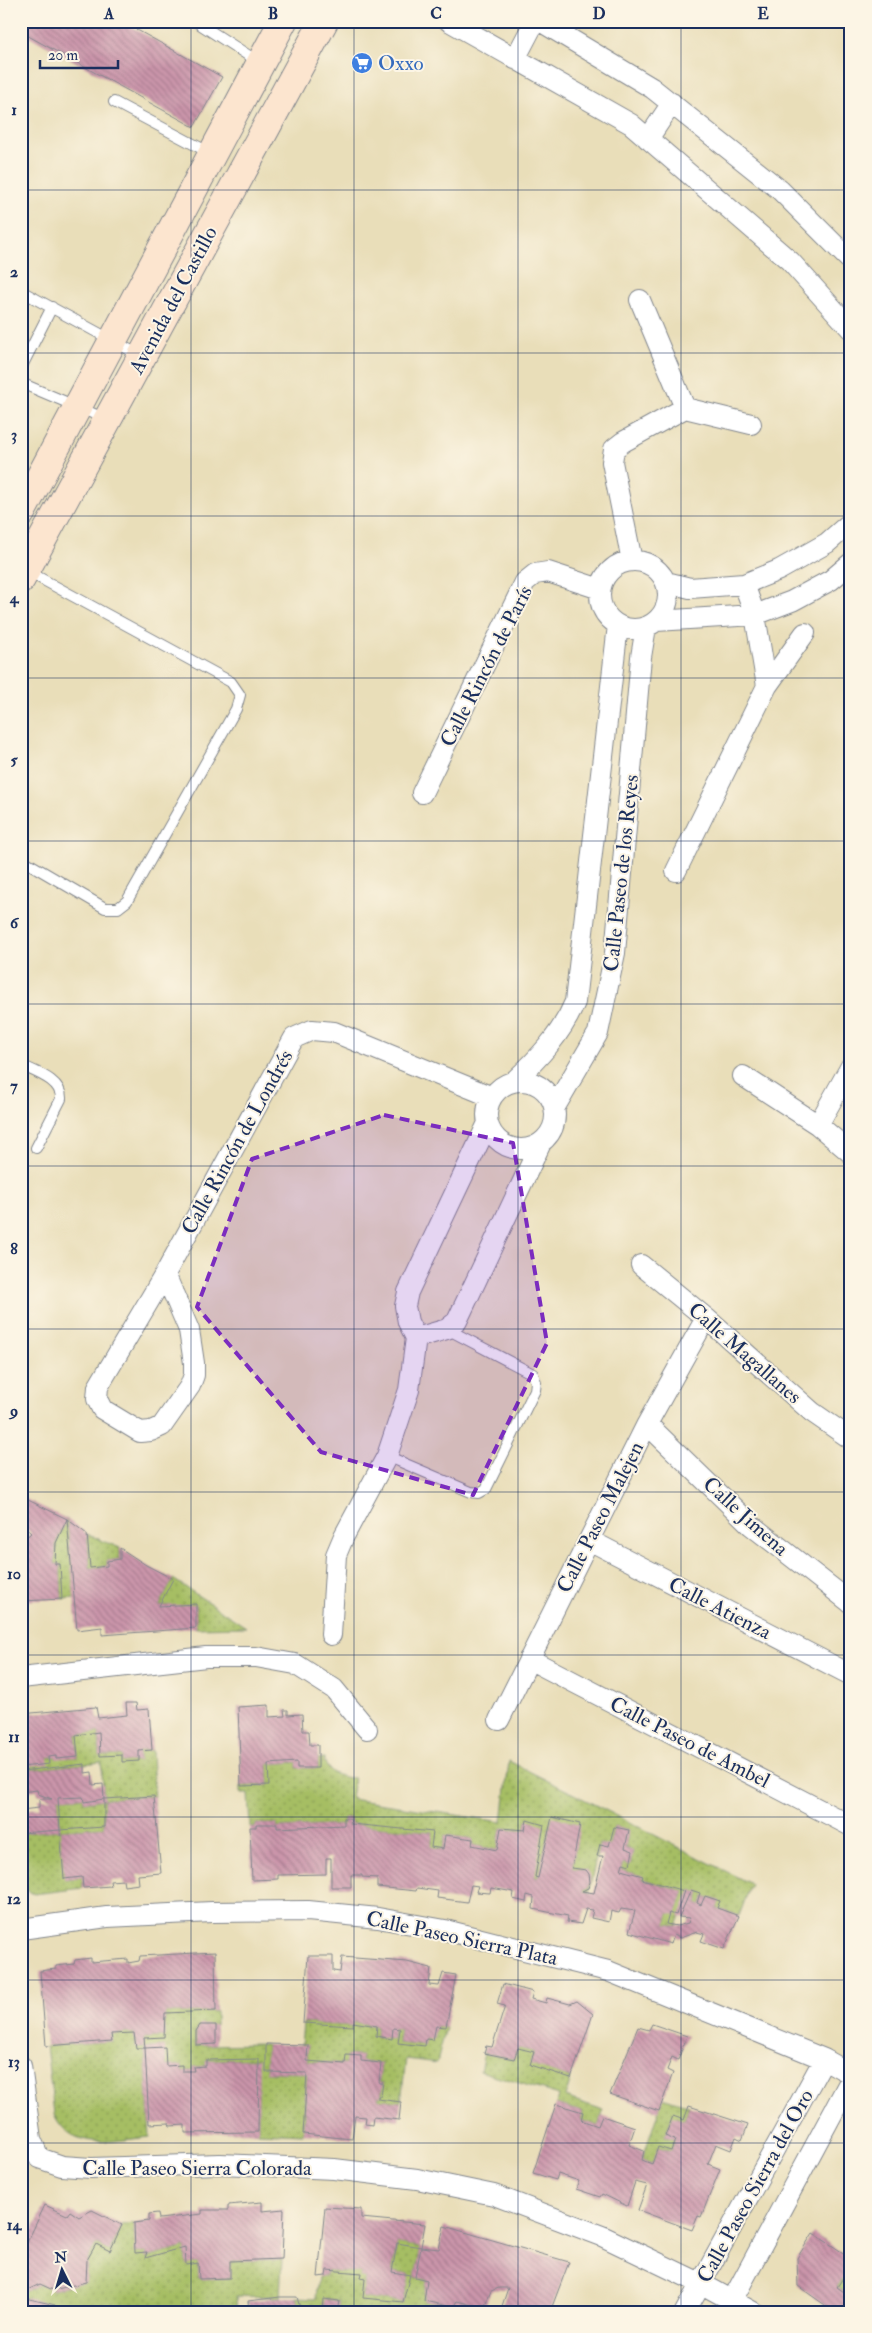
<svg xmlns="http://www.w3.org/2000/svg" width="872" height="2333" font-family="'IM FELL Double Pica',serif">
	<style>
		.grass { fill: url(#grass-dots); stroke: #607660 }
		.building { fill: url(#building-back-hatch) }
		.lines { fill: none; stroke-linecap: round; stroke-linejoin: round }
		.lane-casing { stroke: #82868c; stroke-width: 12 }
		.street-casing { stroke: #82868c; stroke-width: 22 }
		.secondary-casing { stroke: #82868c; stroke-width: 30 }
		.lane { stroke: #fff; stroke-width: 10 }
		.street { stroke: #fff; stroke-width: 20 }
		.secondary { stroke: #fce5cf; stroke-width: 28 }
		.marked { fill: #7b2cbf; fill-opacity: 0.2; stroke: #7b2cbf; stroke-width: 4; stroke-dasharray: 10 6; stroke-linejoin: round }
		.grid { fill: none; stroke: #1b2f5e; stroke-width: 1; stroke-opacity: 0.55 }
		.labels { text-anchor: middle; stroke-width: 4; stroke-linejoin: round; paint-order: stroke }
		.shop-label { font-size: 21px; fill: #366cbe; stroke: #fcf5e5; text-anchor: start }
		.street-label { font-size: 21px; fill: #1b2f5e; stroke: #fcf5e5 }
		.neatline { fill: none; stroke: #1b2f5e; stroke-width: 2 }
		.grid-label { font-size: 16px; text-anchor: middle; font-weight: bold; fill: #1b2f5e }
	</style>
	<defs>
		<pattern id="grass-dots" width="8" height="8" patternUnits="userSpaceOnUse" patternTransform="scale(1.25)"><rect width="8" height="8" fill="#a6be63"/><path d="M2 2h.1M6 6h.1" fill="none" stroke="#869b55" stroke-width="1.8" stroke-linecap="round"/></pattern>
		<pattern id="building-back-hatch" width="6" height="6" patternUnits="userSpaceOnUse" patternTransform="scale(1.25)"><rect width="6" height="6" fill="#cb95aa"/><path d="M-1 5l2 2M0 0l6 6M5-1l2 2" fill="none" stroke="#a47a8e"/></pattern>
	</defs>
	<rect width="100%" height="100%" fill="#fcf5e5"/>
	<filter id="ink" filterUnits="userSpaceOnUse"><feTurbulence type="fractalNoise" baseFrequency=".02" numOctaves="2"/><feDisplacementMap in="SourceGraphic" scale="10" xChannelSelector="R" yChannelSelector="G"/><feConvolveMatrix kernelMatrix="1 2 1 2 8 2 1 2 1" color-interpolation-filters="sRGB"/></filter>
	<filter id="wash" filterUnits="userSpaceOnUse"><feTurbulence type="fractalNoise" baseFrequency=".0096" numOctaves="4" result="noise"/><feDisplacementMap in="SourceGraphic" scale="20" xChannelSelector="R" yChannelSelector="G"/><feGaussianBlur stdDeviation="1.12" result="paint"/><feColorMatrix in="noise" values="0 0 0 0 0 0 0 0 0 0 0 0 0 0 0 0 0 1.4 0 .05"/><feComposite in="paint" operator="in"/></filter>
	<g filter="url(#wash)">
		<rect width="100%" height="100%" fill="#e9deb9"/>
		<path class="grass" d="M 67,1519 L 75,1598 L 62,1599 L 60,1564 L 55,1564 L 56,1543 Z
			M 87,1534 L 120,1548 L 120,1559 L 107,1561 L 107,1566 L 90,1568 Z
			M 173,1579 L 246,1627 L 196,1628 L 196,1605 L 159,1606 Z
			M 99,1732 L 100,1756 L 122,1755 L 122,1762 L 139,1761 L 139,1751 L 152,1750 L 154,1796 L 104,1799 L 104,1827 L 60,1830 L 65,1879 L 82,1877 L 83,1888 L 34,1894 L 26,1890 L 25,1886 L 21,1833 L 60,1830 L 58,1798 L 83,1797 L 84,1802 L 104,1799 L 101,1762 L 21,1771 L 21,1767 L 48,1757 L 78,1757 L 76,1735 Z
			M 324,1758 C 326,1773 341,1778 354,1778 L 351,1799 L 502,1822 L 509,1761 L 751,1884 L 739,1916 L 717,1908 L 719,1901 L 705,1896 L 701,1905 L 697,1903 L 700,1893 L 691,1890 L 677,1926 L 666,1924 L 669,1913 L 676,1914 L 684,1891 L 642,1879 L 642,1876 L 621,1870 L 623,1863 L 630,1865 L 633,1851 L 625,1848 L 629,1830 L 614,1827 L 609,1846 L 599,1844 L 589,1892 L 582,1891 L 588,1888 C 590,1881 590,1876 586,1870 L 572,1868 L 579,1824 L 552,1818 L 538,1878 L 535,1877 L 527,1820 L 525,1830 L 501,1828 L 497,1850 L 472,1845 L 473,1839 L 445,1835 L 443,1849 L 431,1847 L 433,1832 L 351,1824 L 350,1818 L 344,1818 L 344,1825 L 277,1828 L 277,1824 L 256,1824 L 256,1827 L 250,1827 L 248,1794 L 241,1794 L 241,1786 L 269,1785 L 268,1764 L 297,1762 L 297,1768 L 318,1768 L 318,1759 Z
			M 216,2011 L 216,2025 L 200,2026 L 196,2031 L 196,2045 L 266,2044 L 266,2072 L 307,2073 L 303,2134 L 258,2132 L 258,2059 L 206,2060 L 206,2066 L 193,2067 L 194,2071 L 182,2071 L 182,2065 L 166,2066 L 164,2047 L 145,2048 L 150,2137 C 116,2140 71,2153 54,2114 L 46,2046 L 112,2041 L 111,2034 L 134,2033 L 136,2048 L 144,2048 L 144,2038 L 164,2037 L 165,2013 Z
			M 353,2022 L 377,2026 L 376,2036 L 392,2039 L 393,2028 L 400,2029 L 398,2043 L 424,2046 L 426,2039 L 433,2039 L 436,2026 L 446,2027 L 437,2063 L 406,2059 L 401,2102 L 378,2099 L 378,2096 L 381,2096 L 383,2083 L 379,2083 L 381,2063 L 361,2061 L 361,2056 L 347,2055 L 345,2064 L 307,2061 L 308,2046 L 301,2045 L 303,2023 L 352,2026 Z
			M 518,2048 L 534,2052 L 530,2064 L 571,2078 L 565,2097 L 604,2110 L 598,2126 L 581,2120 L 583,2112 L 556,2104 L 559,2095 L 480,2071 L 484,2053 L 513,2059 Z
			M 663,2097 L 689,2106 L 684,2120 L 672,2117 L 665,2136 L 675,2140 L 671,2151 L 659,2147 L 652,2164 L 642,2160 Z
			M 134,2223 L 136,2253 L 147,2252 L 146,2258 L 185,2247 L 186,2264 L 198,2263 L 199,2279 L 229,2278 L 230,2261 L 282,2259 L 280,2297 L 236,2296 L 237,2312 L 54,2312 L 55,2305 L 21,2298 L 21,2293 L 40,2284 L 53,2290 L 85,2282 L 87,2260 L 96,2244 L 110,2251 L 122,2225 Z
			M 397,2243 L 421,2247 L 415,2277 L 427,2280 L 424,2301 L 453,2307 L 452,2312 L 337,2312 L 339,2301 L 325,2299 L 323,2312 L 301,2312 L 297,2297 L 316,2298 L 318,2277 L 326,2276 L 327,2270 L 361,2273 L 360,2278 L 365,2279 L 363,2298 L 403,2302 L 410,2275 L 392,2272 Z
			M 851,2266 L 851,2297 L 837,2287 Z"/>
		<g id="blocks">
			<path class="building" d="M 21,21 L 121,21 L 222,77 L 194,127 L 21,32 Z
				M 24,1498 L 67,1519 L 87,1534 L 90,1568 L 107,1566 L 107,1561 L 120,1559 L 120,1548 L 146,1565 L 173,1579 L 159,1606 L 196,1604 L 196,1628 L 102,1635 L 102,1627 L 77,1630 L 67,1519 L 56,1543 L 55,1564 L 60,1564 L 62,1599 L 21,1601 L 21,1542 L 31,1533 L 21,1524 Z
				M 126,1703 L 136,1703 L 137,1710 L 149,1709 L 152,1750 L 139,1751 L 139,1761 L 122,1762 L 122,1755 L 100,1756 L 99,1732 L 76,1735 L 78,1757 L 56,1759 L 56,1756 L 48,1757 L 49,1764 L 21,1767 L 21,1714 L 96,1707 L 98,1718 L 127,1715 Z
				M 269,1705 L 269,1717 L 285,1716 L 284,1710 L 288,1710 L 288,1715 L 302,1714 L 303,1731 L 309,1731 L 310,1745 L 318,1745 L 318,1768 L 297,1768 L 297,1762 L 268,1764 L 269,1785 L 241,1786 L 238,1707 Z
				M 85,1764 L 85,1773 L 92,1772 L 93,1785 L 103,1784 L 104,1799 L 84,1802 L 83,1797 L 58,1798 L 60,1830 L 21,1833 L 21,1810 L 39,1808 L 39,1799 L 52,1799 L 38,1794 L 37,1790 L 21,1792 L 21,1771 Z
				M 154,1796 L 161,1873 L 138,1875 L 139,1884 L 124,1886 L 123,1880 L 110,1881 L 111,1886 L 83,1888 L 82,1877 L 64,1879 L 60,1830 L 104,1827 L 104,1799 Z
				M 552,1817 L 580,1824 L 572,1868 L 586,1870 L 589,1874 L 590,1882 L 588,1888 L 582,1891 L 594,1893 L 603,1856 L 597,1856 L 600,1844 L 609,1846 L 614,1827 L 629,1830 L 625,1848 L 633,1851 L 630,1865 L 623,1863 L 621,1870 L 643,1876 L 642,1879 L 684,1891 L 676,1915 L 669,1913 L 666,1924 L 677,1926 L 688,1923 L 690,1918 L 679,1917 L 691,1890 L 700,1893 L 697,1903 L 701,1905 L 705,1896 L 720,1901 L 717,1908 L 739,1916 L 724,1949 L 701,1941 L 704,1934 L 697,1932 L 680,1938 L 674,1935 L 671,1944 L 629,1932 L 635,1911 L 621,1909 L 619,1913 L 611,1911 L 609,1922 L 591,1918 L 593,1910 L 586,1909 L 581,1924 L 567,1922 L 568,1916 L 533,1909 L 534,1897 L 527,1895 L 526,1902 L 513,1899 L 514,1892 L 491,1888 L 490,1893 L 476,1892 L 478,1886 L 471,1885 L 467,1902 L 437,1898 L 438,1891 L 417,1888 L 416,1891 L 377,1887 L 377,1878 L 362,1877 L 362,1875 L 351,1875 L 351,1887 L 331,1887 L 331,1858 L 326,1858 L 326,1874 L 278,1875 L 278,1879 L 252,1880 L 250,1827 L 256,1827 L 256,1824 L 277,1824 L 277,1828 L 344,1825 L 344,1818 L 350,1818 L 351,1824 L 433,1832 L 431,1847 L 443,1849 L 445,1835 L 473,1839 L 472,1845 L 497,1850 L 501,1828 L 525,1830 L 527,1820 L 544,1825 L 535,1877 L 538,1878 Z
				M 215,1952 L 216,2011 L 165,2013 L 164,2037 L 144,2038 L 145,2048 L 165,2047 L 166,2066 L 182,2065 L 182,2071 L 194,2071 L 193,2067 L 206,2066 L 206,2060 L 259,2059 L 258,2132 L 185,2133 L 185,2125 L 170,2126 L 169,2123 L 149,2124 L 145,2048 L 136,2048 L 134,2033 L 111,2034 L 112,2041 L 46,2046 L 40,1971 L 56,1969 L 56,1966 L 74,1964 L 75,1960 L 91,1958 L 91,1962 L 128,1959 L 128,1963 L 139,1961 L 140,1956 Z
				M 308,1956 L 333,1956 L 333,1971 L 340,1972 L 342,1957 L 407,1962 L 431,1968 L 429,1985 L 439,1986 L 443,1973 L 456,1975 L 446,2027 L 436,2026 L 433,2040 L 426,2039 L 425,2046 L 398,2043 L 400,2029 L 393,2028 L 392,2039 L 376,2036 L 377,2026 L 353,2022 L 353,2026 L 303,2023 Z
				M 503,1984 L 533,1992 L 531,1999 L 546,2003 L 547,1998 L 570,2004 L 577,2001 L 593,2014 L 571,2078 L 530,2065 L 534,2052 L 518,2048 L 514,2059 L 484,2053 L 486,2046 L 492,2047 L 505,2006 L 497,2004 Z
				M 652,2024 L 687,2036 L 678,2060 L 672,2057 L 667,2070 L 673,2073 L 659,2111 L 610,2094 L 638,2027 L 649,2030 Z
				M 200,2025 L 216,2025 L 216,2044 L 196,2045 L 196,2031 Z
				M 266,2044 L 308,2045 L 307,2061 L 345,2064 L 346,2055 L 361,2056 L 361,2061 L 381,2063 L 379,2083 L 383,2083 L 381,2096 L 378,2096 L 378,2099 L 401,2102 L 399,2120 L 373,2117 L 372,2125 L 365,2124 L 366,2117 L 355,2116 L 352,2139 L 303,2134 L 307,2073 L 266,2072 Z
				M 556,2104 L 583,2112 L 581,2120 L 598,2126 L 602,2116 L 635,2127 L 629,2145 L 644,2151 L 642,2160 L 652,2164 L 658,2147 L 671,2151 L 675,2140 L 665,2136 L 673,2116 L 684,2120 L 689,2106 L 748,2125 L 742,2140 L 736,2137 L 731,2150 L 716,2144 L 708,2164 L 720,2169 L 701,2217 L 698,2216 L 692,2230 L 638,2210 L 647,2185 L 635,2182 L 627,2206 L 602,2194 L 600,2197 L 576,2189 L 579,2181 L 558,2174 L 556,2180 L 533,2173 Z
				M 262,2202 L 262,2211 L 284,2209 L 282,2259 L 230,2261 L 230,2278 L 199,2279 L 198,2263 L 186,2265 L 185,2247 L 145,2258 L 147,2252 L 135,2253 L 134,2223 L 149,2221 L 149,2214 L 158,2213 L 159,2219 L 202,2214 L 202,2210 L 228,2210 L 228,2205 Z
				M 45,2205 L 67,2215 L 70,2211 L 79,2217 L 92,2210 L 122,2225 L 110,2251 L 96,2244 L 87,2260 L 86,2282 L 53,2290 L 40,2284 L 21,2293 L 21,2255 Z
				M 325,2207 L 361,2209 L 361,2218 L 425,2224 L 421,2247 L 439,2249 L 444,2226 L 569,2262 L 550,2312 L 500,2312 L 508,2288 L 499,2288 L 491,2291 L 484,2308 L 457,2301 L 453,2307 L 424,2301 L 427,2280 L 415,2277 L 421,2247 L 397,2243 L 392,2272 L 410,2275 L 403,2302 L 363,2298 L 365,2279 L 360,2278 L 361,2273 L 327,2270 L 326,2276 L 318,2277 Z
				M 813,2233 L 851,2258 L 851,2266 L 837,2287 L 851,2297 L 851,2312 L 835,2312 L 798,2286 L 797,2258 Z
				M 21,2297 L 55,2305 L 54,2312 L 21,2312 Z
				M 280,2297 L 297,2297 L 301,2312 L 267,2312 L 267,2307 L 249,2312 L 248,2301 Z
				M 324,2299 L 339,2301 L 337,2312 L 323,2312 Z"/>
		</g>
	</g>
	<g filter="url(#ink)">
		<use href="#blocks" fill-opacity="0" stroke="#82868c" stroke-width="1"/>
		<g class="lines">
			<g class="lane-casing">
				<path id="lane" d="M 195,21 L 260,63
					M 114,102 L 212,154
					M 21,291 L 141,356
					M 21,368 L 52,307
					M 21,383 L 106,419
					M 21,859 L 105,908 L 118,908 L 127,901 L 236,709 L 240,695 L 231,682 L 27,571
					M 21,1065 C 35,1072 62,1080 61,1099 L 36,1148
					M 387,1456 L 471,1492 L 479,1493 L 486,1489 L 535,1390 L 536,1382 L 533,1374 L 447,1329"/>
			</g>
			<g class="street-casing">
				<path id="street" d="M 449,21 L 631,124 L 790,261 L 851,329
					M 540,21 L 652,88 L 780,190 L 851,261
					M 515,59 L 535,21
					M 648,139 L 672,103
					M 640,300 L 685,408
					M600 595a34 34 0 1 1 68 0a34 34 0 1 1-68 0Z
					M 632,561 L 612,462 L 614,449 L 623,442 L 685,408 L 751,424
					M 666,582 L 690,588 L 744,584 L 779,570 L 827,543 L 851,522
					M 744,584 L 755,615 L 767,686
					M 656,621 L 755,615 L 792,601 L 831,580 L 851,563
					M 422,793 L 525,582 L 535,574 L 548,572 L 600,589
					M 676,871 L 767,686 L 805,633
					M 743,1076 L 818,1125 L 851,1153
					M487 1115a34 34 0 1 1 68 0a34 34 0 1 1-68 0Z
					M 513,1082 C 538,1059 562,1034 575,1002 L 618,625
					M 555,1107 L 598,1033 L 615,953 L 641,657 L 646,627
					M 818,1125 L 851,1066
					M 641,1265 L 706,1318 L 812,1412 L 851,1439
					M 165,1274 L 189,1330 L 194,1363 L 194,1375 L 190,1386 L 162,1426 L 151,1431 L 140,1432 L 102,1409 L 97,1399 L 98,1387 L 165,1274 L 294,1038 L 312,1030 L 334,1032 L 492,1097
					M 416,1338 L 447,1329 L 457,1321 L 541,1143
					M 647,1424 L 751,1525 L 851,1603
					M 589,1540 L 851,1675
					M 331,1635 L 336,1555 L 344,1536 L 387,1456 L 409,1390 L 416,1338 L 408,1322 L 405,1306 L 408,1292 L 488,1123
					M 529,1659 L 851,1826
					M 21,1678 L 206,1657 L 256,1657 L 295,1664 L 334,1689 L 367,1729
					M 499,1720 L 647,1424 L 706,1318
					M 21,1929 L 107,1917 L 212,1912 L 308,1911 L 378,1918 L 445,1930 L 608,1971 L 824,2059 L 851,2074
					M 21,2066 L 31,2139 L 39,2158 L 62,2166 L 91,2168 L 220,2164 L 334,2169 L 417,2179 L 494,2195 L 602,2236 L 702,2284 L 753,2312
					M 727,2310 L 851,2079
					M 685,2312 L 824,2059"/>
			</g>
			<g class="secondary-casing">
				<path id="secondary" d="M 21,513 L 283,21
					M 21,579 L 324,21"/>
			</g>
			<use href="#lane" class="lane"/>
			<use href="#street" class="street"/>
			<use href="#secondary" class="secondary"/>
		</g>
	</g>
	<path class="marked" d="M 384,1115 L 513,1143 L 547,1343 L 473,1495 L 321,1452 L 197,1307 L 252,1159 Z"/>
	<path class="grid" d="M 191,21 L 191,2312M 354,21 L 354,2312M 518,21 L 518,2312M 681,21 L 681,2312M 21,190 L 851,190M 21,353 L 851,353M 21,516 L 851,516M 21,678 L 851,678M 21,841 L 851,841M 21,1004 L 851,1004M 21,1166 L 851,1166M 21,1329 L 851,1329M 21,1492 L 851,1492M 21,1655 L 851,1655M 21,1817 L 851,1817M 21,1980 L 851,1980M 21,2143 L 851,2143"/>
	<defs>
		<g id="supermarket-disc" transform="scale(1.125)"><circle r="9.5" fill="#3f7fe0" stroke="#fcf5e5"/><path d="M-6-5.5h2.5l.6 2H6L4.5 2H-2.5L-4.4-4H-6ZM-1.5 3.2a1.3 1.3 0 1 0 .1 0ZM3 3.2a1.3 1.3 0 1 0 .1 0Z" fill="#fff"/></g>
	</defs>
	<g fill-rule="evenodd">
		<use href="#supermarket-disc" x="362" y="63"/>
	</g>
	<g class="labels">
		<g class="shop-label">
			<text x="378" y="70">Oxxo</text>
		</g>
		<g class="street-label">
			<text transform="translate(173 300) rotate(-62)" y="7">Avenida del Castillo</text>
			<text transform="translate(486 666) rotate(-63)" y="7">Calle Rincón de París</text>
			<text transform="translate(621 873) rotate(-84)" y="7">Calle Paseo de los Reyes</text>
			<text transform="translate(237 1142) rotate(-61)" y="7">Calle Rincón de Londrés</text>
			<text transform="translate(745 1353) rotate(41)" y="7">Calle Magallanes</text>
			<text transform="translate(746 1516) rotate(42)" y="7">Calle Jimena</text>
			<text transform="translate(600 1517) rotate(-63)" y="7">Calle Paseo Malejen</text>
			<text transform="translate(720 1608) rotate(27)" y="7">Calle Atienza</text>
			<text transform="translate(690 1742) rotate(27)" y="7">Calle Paseo de Ambel</text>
			<text transform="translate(462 1938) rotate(12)" y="7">Calle Paseo Sierra Plata</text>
			<text x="197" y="2175">Calle Paseo Sierra Colorada</text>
			<text transform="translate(755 2186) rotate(-61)" y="7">Calle Paseo Sierra del Oro</text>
		</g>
	</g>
	<rect width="872" height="2333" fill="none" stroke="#fcf5e5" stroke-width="55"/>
	<g transform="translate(62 2270) rotate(355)" stroke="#fcf5e5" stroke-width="4" paint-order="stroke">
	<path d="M0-4L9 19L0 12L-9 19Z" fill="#1b2f5e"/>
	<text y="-8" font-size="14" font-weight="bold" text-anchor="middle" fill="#1b2f5e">N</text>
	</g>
	<path d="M40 60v8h78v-8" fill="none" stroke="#1b2f5e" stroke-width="2.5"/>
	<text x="48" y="60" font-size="15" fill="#1b2f5e" stroke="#fcf5e5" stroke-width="4" paint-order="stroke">20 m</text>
	<rect x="28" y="28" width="816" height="2278" class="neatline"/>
	<g class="grid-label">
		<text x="109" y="19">A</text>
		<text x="273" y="19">B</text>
		<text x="436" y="19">C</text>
		<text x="599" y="19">D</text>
		<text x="763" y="19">E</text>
		<text x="14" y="115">1</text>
		<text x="14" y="277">2</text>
		<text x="14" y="440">3</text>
		<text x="14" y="603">4</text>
		<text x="14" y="765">5</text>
		<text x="14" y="928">6</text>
		<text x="14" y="1091">7</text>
		<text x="14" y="1254">8</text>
		<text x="14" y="1416">9</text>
		<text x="14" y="1579">10</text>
		<text x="14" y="1742">11</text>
		<text x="14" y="1904">12</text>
		<text x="14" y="2067">13</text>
		<text x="14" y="2230">14</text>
	</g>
</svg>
